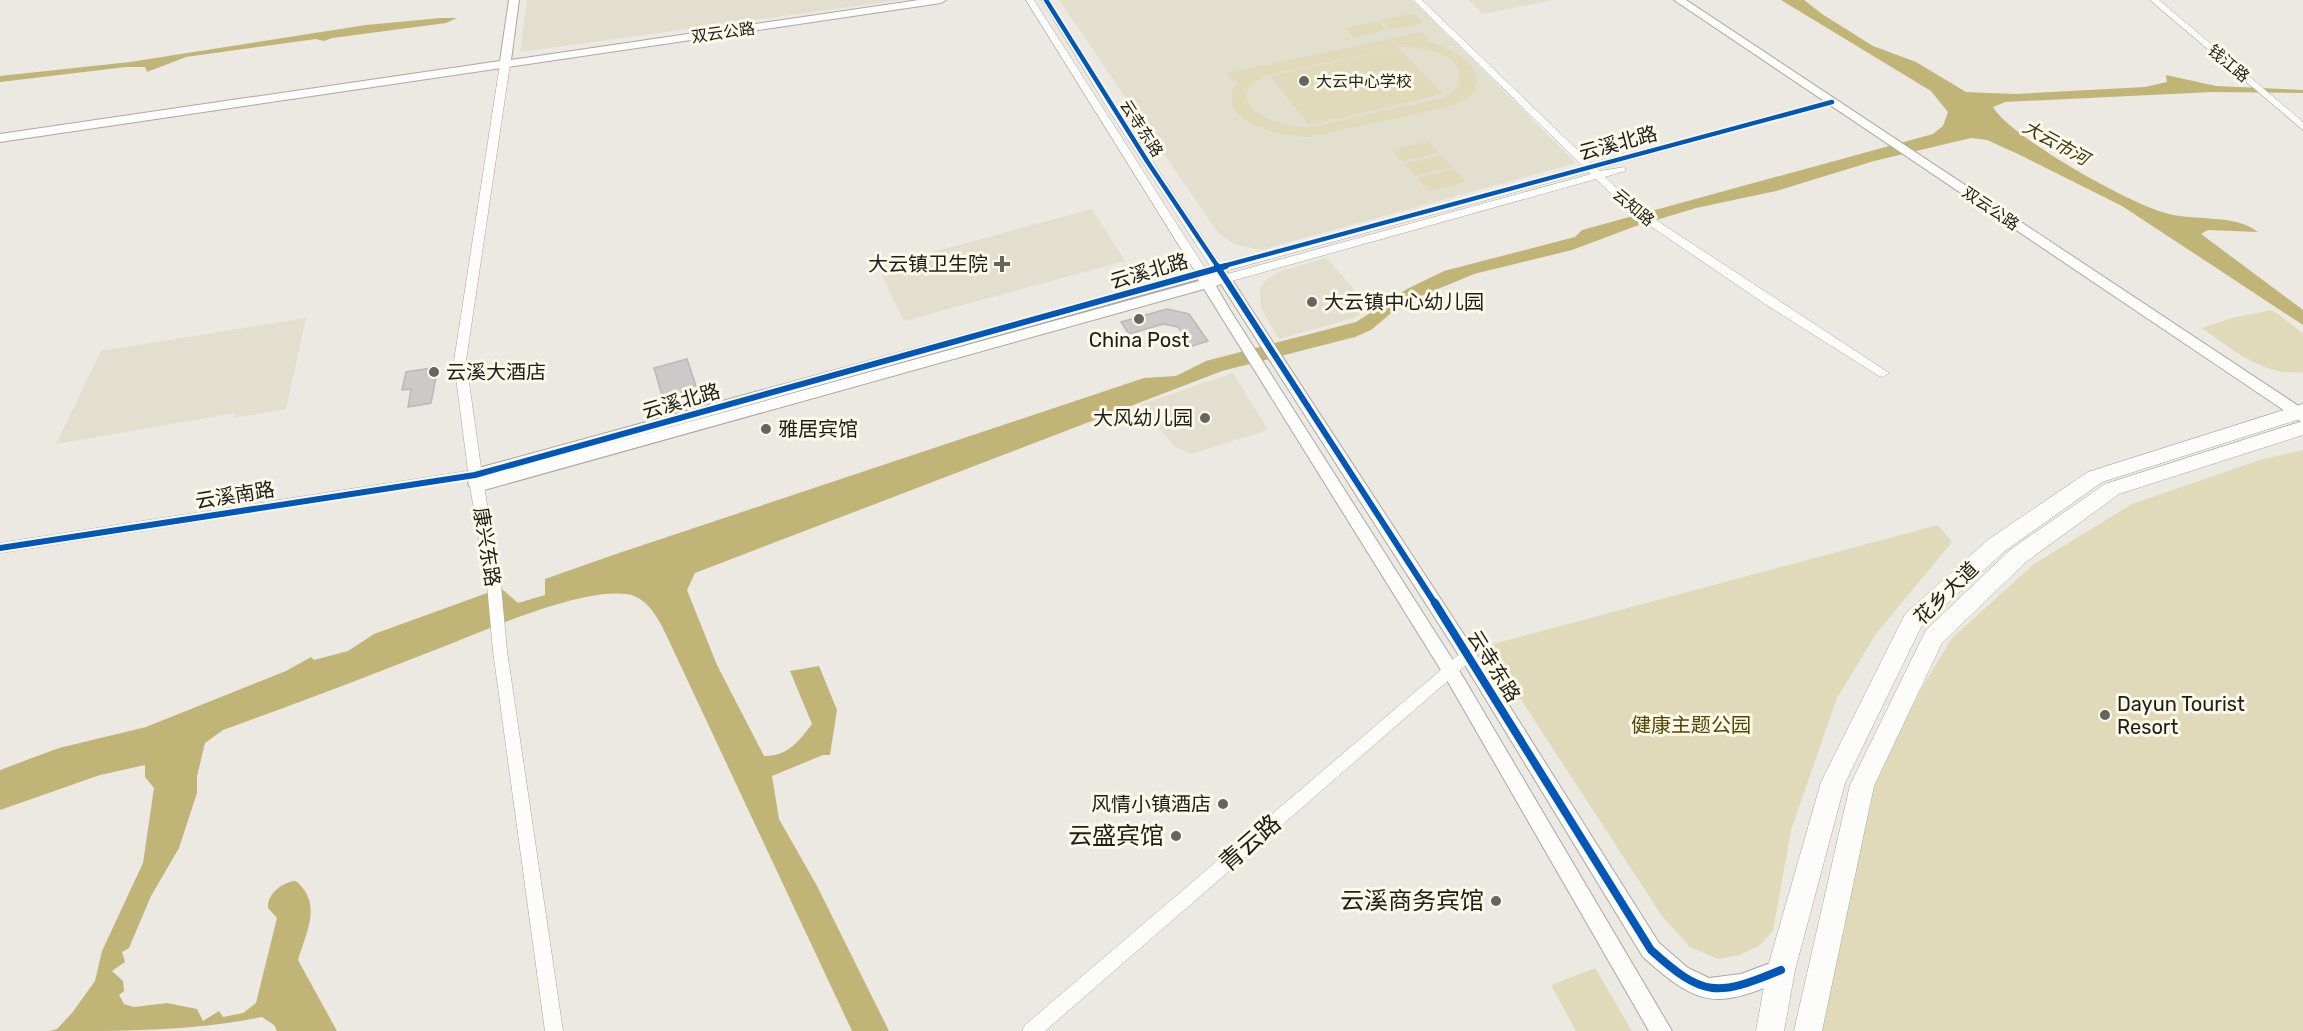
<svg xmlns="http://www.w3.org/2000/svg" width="2303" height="1031" font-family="Rubik,'Noto Sans SC',sans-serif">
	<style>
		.built { fill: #e2dfcf }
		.green { fill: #e0daba; fill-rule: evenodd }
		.water { fill: #c0b476 }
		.building { fill: #cbcac9; stroke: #bab9b7; stroke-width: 1.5 }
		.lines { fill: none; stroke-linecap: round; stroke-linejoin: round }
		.minor-casing { stroke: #aaa8a2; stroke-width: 1 }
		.tertiary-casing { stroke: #aaa8a2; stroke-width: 2 }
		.primary-casing { stroke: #aaa8a2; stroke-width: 1 }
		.minor { fill: #fcfcfa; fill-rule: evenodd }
		.tertiary { fill: #fcfcfa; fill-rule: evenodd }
		.primary { fill: #fcfcfa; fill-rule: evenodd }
		.cycleway-far2-casing { stroke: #fcf9ea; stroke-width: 8 }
		.cycleway-far1-casing { stroke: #fcf9ea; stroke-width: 10 }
		.cycleway-casing { stroke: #fcf9ea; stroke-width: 11 }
		.cycleway-far2 { stroke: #0057b8; stroke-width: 4.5 }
		.cycleway-far1 { stroke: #0057b8; stroke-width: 6 }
		.cycleway { stroke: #0057b8; stroke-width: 8 }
		.poi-dot { fill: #66645e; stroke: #fcf9ea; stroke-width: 2 }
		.labels { text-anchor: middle; stroke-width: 6; stroke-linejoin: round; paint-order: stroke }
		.far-street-label { font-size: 16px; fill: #1e1d18; stroke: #fcf9ea }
		.far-poi-label { font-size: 16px; fill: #1e1d18; stroke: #fcf9ea; text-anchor: start }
		.far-water-label { font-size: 18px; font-style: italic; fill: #3b340e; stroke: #fcf9ea }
		.street-label { font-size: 20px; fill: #1e1d18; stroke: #fcf9ea }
		.poi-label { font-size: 20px; fill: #1e1d18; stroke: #fcf9ea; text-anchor: start }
		.park-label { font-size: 20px; fill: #534800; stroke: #fcf9ea }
		.near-poi-label { font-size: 24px; fill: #1e1d18; stroke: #fcf9ea; text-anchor: end }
		.near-street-label { font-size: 24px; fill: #1e1d18; stroke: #fcf9ea }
	</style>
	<rect width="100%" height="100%" fill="#ebe9e1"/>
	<path class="built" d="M 527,0 L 900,0 L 520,52 Z
		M 1059,0 L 1412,0 L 1576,163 L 1261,250 L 1236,245 L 1218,233 Z
		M 1468,0 L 1553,0 L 1483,14 Z
		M 1092,209 L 1125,261 L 904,321 L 878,267 Z
		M 1326,258 L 1371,308 L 1354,318 L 1279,339 L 1261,308 L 1260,289 L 1266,280 L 1281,271 Z
		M 306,318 L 286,409 L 234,418 L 235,413 L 56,444 L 101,351 Z
		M 1233,373 L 1268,430 L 1191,454 L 1174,446 L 1140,405 Z"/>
	<path class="green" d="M 1414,13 L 1424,23 L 1391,30 L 1381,20 Z
		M 1378,21 L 1387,30 L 1354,38 L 1345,28 Z
		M 1422,32 L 1429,39 L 1425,41 C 1465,49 1508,88 1447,107 L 1310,137 C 1283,137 1209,122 1238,80 L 1233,81 L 1227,73 ZM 1401,47 C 1423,47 1448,51 1460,71 L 1459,86 L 1451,93 L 1439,99 C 1410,105 1381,111 1353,118 C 1337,121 1320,127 1303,127 C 1272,128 1215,97 1268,75 Z
		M 1399,48 L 1443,94 L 1309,125 L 1270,76 Z
		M 1428,141 L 1439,153 L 1402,162 L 1392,150 Z
		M 1441,155 L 1452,167 L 1415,176 L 1404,164 Z
		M 1454,169 L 1466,182 L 1428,191 L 1417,178 Z
		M 2272,310 L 2303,333 L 2303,372 C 2264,377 2232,349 2202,328 L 2232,318 Z
		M 2303,450 L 2303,1031 L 1819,1031 L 1869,790 L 1924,684 L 1952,638 L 2034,564 L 2132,504 L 2263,459 Z
		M 1938,525 L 1952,542 L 1876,634 L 1837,698 L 1791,830 L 1773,931 L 1759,946 L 1739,955 L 1718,959 L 1690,947 L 1662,916 L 1486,646 Z
		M 1595,968 L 1632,1031 L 1576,1031 L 1551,985 Z"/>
	<path class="water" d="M 1781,0 L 1804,0 L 1822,14 L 1873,46 L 1916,62 L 1966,92 L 2015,94 L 2145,87 L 2167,82 L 2166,75 L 2216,86 L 2303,90 L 2303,93 L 2212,92 L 2005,102 L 1993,107 C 2010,137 2133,206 2169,214 C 2197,221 2235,214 2258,232 L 2208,230 L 2201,234 L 2303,310 L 2303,325 L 2122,206 L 2018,154 L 1987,140 L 1971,138 L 1874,161 L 1776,191 L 1696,208 L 1636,226 L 1572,250 L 1474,274 L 1402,304 L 1371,330 L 1355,337 L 1222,371 L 695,573 L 687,590 L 717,665 L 764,756 C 787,757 799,741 812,724 L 790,671 L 819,666 L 837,710 L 830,755 L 823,755 L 772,776 L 779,819 L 817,886 L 889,1031 L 852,1031 L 670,643 C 661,624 650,597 626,594 C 579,588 486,630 440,648 C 368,676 296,704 223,730 L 205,743 L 197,776 L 197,793 L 179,848 L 151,896 L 129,948 L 122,952 L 125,962 L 112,971 L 123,981 L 124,991 L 119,995 L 124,1004 L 134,1007 L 167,1003 L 197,1009 L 203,1021 L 219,1011 L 223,1017 L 243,1013 L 256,1003 L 277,918 L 268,908 C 267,894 282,882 296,881 C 323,904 306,932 298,960 L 337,1031 L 277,1031 L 274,1025 L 262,1017 C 192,1031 122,1031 50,1031 L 57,1029 L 72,1013 L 95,981 L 102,951 L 143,863 L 154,788 L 145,777 L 145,765 L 100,775 L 0,810 L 0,770 L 59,748 L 146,727 L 286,671 L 311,657 L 314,660 L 348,651 L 374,634 L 501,588 L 518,603 L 545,595 L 545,579 L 613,555 L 1144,378 L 1176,376 L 1206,361 L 1356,322 L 1407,289 L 1444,271 L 1575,237 L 1582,230 L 1933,134 L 1943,126 L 1948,112 L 1931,91 Z
		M 441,18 L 457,18 L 446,23 L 332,38 L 324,41 L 316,39 L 186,57 L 147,72 L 145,67 L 126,67 L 0,82 L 0,76 L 130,62 L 366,25 Z"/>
	<path class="building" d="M 1167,309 L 1189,314 L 1208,341 L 1192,346 L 1178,327 L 1163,324 L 1129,334 L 1121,322 Z
		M 687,359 L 697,389 L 663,399 L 654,368 Z
		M 438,367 L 431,403 L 408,407 L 411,389 L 402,390 L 406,372 Z"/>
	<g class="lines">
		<g class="minor-casing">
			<path id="minor" d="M 1026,0 L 1034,0 L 1208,273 L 1206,276 L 1198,276 Z
				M 1042,0 L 1050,0 L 1118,109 L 1221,265 L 1583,166 L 1413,0 L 1422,0 L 1592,164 L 1829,100 L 1835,100 L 1835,104 L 1598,169 L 1600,171 L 1625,167 L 1625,171 L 1605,177 L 1638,208 L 1889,373 L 1883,377 L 1879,376 L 1765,304 L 1630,212 L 1596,179 L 1228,282 L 1220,282 L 1220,276 L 1591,174 L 1588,172 L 1222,272 L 1214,272 L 1108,109 Z
				M 2150,0 L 2159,0 L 2303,122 L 2303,130 Z
				M 505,61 L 510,64 L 466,361 L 482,475 L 480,478 L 0,553 L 0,543 L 468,471 L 454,361 L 500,64 Z
				M 477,481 L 484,486 L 501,585 L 507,651 L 563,1031 L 545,1031 L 493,651 L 487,585 L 470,486 Z
				M 1468,649 L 1473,651 L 1475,655 L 1473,659 L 1045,1031 L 1022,1031 L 1025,1025 L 1463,651 Z"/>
		</g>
		<g class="tertiary-casing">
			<path id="tertiary" d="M 509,0 L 519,0 L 511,60 L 919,0 L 946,0 L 941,3 L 0,142 L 0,134 L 500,61 Z
				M 1674,0 L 1686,0 L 2303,409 L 2303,423 Z
				M 1218,265 L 1223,266 L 1474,650 L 1659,943 L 1688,968 L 1709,978 L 1741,974 L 1781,959 L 1789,962 L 1792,970 L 1789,978 C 1718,1008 1702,1010 1643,957 L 1462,660 L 1221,284 L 1216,286 L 1230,310 L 1456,665 L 1672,1031 L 1649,1031 L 1444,675 L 1204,289 L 477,492 L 469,486 L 467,475 L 475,469 ZM 1198,279 L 1199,281 L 598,447 Z"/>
		</g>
		<g class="primary-casing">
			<path id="primary" d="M 2303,404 L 2303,418 L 2102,482 L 2005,551 L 1921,627 L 1845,783 L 1795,970 L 1784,1031 L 1756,1031 L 1767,970 L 1821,782 L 1905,614 L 1989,539 L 2088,472 Z
				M 2303,421 L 2303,435 L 2119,494 L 2026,562 L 1942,643 L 1874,786 L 1822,1031 L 1794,1031 L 1850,785 L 1926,630 L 2010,550 L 2105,484 Z"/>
		</g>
		<use href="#minor" class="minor"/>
		<use href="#tertiary" class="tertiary"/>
		<use href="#primary" class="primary"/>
		<g class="cycleway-far2-casing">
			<path id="cycleway-far2" d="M 1046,0 L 1147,161 L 1218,267
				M 1220,267 L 1832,102"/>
		</g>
		<g class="cycleway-far1-casing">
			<path id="cycleway-far1" d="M 1217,266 L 1436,605
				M 0,548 L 475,475 L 1226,266"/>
		</g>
		<g class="cycleway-casing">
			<path id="cycleway" d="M 1435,603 L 1651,950 C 1703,997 1716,997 1781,970"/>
		</g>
		<use href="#cycleway-far2" class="cycleway-far2"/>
		<use href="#cycleway-far1" class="cycleway-far1"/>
		<use href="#cycleway" class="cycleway"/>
	</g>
	<g class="poi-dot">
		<circle cx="1304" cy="81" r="6"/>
		<path d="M999 255h6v6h6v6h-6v6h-6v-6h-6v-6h6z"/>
		<circle cx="1312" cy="302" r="6"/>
		<circle cx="1139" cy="319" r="6"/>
		<circle cx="434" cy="372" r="6"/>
		<circle cx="1205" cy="418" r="6"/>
		<circle cx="766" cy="429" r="6"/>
		<circle cx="2105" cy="715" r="6"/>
		<circle cx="1223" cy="804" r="6"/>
		<circle cx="1176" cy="836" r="6"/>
		<circle cx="1496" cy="901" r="6"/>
	</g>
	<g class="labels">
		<g class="far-street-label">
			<text transform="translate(723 32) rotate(-8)" y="6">双云公路</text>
			<text transform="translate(2229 63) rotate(40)" y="6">钱江路</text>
			<text transform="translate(1142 128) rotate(57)" y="6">云寺东路</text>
			<text transform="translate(1634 207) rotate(40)" y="6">云知路</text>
			<text transform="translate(1991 208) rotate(34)" y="6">双云公路</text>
		</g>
		<g class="far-poi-label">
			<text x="1316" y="87">大云中心学校</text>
		</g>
		<g class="far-water-label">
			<text transform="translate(2056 143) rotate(29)" y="6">大云市河</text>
		</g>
		<g class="street-label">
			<text transform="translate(1618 143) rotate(-15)" y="7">云溪北路</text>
			<text transform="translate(1149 271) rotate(-16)" y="7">云溪北路</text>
			<text transform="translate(681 401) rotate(-16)" y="7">云溪北路</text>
			<text transform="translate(235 495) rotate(-9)" y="7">云溪南路</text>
			<text transform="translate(487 547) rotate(81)" y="7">康兴东路</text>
			<text transform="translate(1946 593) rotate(-44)" y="7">花乡大道</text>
			<text transform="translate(1494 666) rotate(58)" y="7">云寺东路</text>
		</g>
		<g class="poi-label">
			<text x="988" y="271" text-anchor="end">大云镇卫生院</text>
			<text x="1324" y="309">大云镇中心幼儿园</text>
			<text x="1139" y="347" text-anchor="middle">China Post</text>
			<text x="446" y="379">云溪大酒店</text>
			<text x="1193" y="425" text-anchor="end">大风幼儿园</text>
			<text x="778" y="436">雅居宾馆</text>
			<text x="2117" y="711">Dayun Tourist<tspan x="2117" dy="23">Resort</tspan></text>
			<text x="1211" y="811" text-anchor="end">风情小镇酒店</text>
		</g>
		<g class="park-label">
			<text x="1691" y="732">健康主题公园</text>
		</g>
		<g class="near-poi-label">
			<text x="1164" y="844">云盛宾馆</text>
			<text x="1484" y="909">云溪商务宾馆</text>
		</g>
		<g class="near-street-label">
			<text transform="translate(1250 843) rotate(-41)" y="8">青云路</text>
		</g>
	</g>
</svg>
